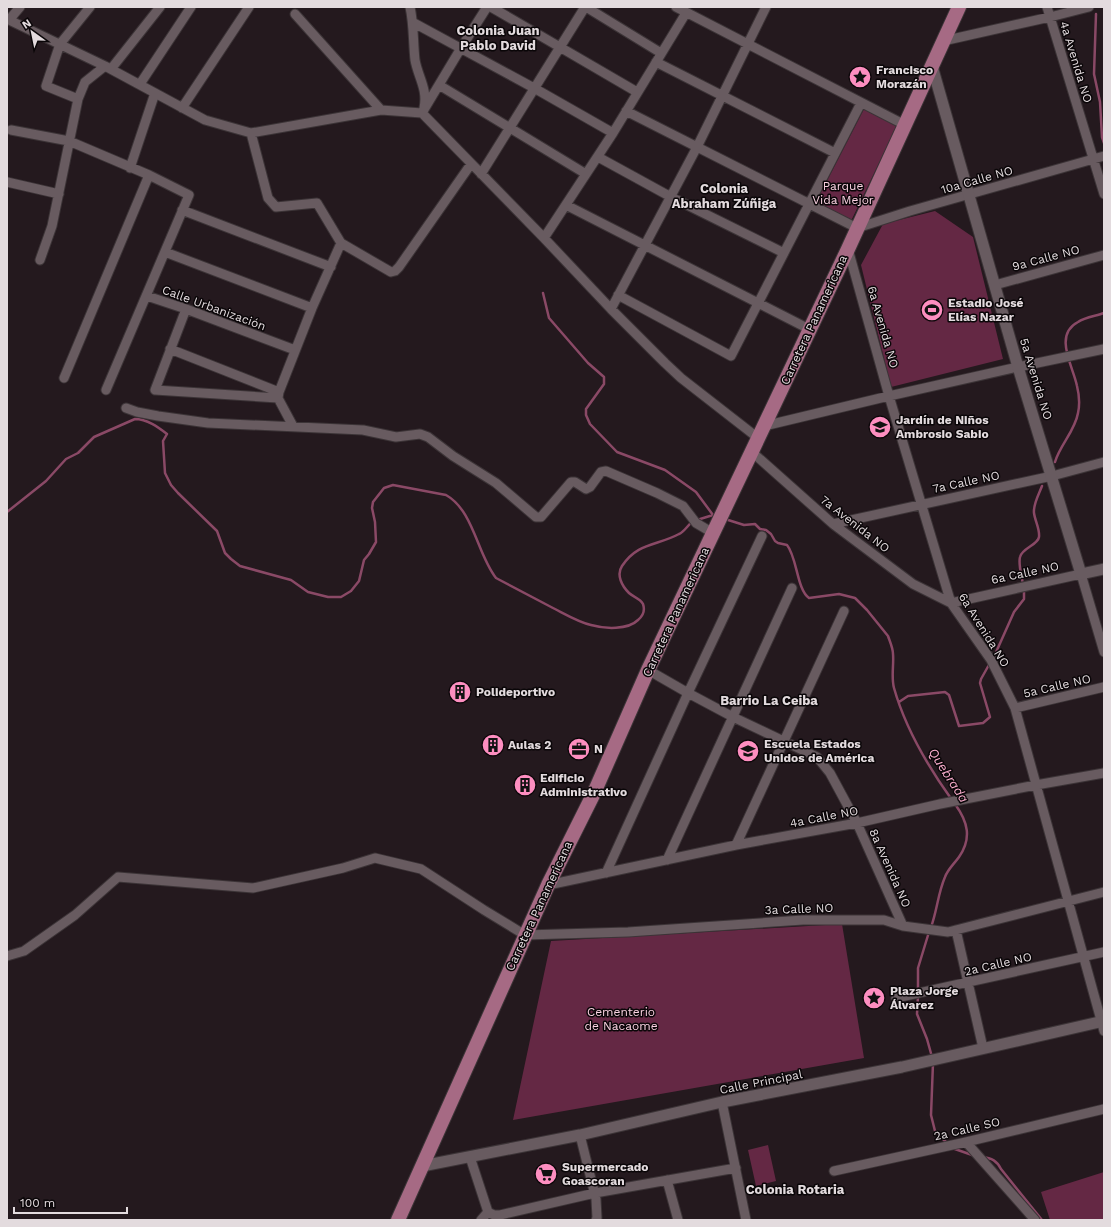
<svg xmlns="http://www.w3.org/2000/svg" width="1111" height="1227" font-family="'Work Sans',sans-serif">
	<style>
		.green { fill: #642844 }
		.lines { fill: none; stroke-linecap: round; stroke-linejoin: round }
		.stream { stroke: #8a4966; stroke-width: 2.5 }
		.minor-casing { stroke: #3c3437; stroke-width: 11 }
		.tertiary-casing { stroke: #3c3437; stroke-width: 13 }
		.trunk-casing { stroke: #3c3437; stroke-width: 16 }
		.minor { stroke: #685b60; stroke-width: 9 }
		.tertiary { stroke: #685b60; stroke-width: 11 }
		.trunk { stroke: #a66a84; stroke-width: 14 }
		.labels { text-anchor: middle; stroke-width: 3; stroke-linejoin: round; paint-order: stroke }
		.street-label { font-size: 12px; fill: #e3dbde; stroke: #0a0608 }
		.poi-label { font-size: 12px; font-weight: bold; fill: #e3dbde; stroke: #0a0608; text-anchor: start }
		.park-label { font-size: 12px; fill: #fad1e1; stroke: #0a0608 }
		.neighbourhood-label { font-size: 13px; font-weight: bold; fill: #e3dbde; stroke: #0a0608 }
		.water-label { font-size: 13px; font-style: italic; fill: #fbaece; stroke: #0a0608 }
	</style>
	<rect width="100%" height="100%" fill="#24191e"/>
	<path class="green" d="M 864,109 L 897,126 L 851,221 L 816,202 Z
		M 935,211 L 973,237 L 1003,359 L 891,387 L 861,265 L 883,224 Z
		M 842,924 L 864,1058 L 513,1120 L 551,941 Z
		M 768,1145 L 776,1181 L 756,1186 L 748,1150 Z
		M 1104,1172 L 1104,1220 L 1050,1220 L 1041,1192 Z"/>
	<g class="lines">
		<path class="stream" d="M 1096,14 L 1094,74 L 1100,102 L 1102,137 L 1104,143
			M 543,293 L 549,318 L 588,363 L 604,377 L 604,384 L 586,409 L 586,415 L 590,424 L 617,452 L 665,470 L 696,492 L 713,515
			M 1055,462 C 1060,445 1075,431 1078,413 C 1080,404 1079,394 1077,386 C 1073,366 1053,335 1078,322 C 1085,317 1096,316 1104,313
			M 7,512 L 46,481 L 66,459 L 78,453 L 94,437 L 135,419 C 147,419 158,427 167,434 L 163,441 L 165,473 L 171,485 L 178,493 L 217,531 L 225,553 L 231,559 L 240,566 L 291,580 L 308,592 L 328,597 L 341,597 L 351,591 L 359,581 L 364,560 L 369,554 L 376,542 L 375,522 L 372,508 L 373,502 L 384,488 L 393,485 L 446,495 C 474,511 477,554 496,578 C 515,588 534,598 553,608 C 565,614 578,622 591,625 C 605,629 628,630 638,620 C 643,616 645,610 643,604 C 640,598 633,597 629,593 C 622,586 616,575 622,566 C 638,542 657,546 679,534 C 684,532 687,526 692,522
			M 725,519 L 744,525 L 755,524 L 760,529 L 766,530 L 771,534 L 775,541 L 778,543 L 787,545 C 797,557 797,590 809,598 L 839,594 L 855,598 L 867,610 L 888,636 C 890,642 893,648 893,654 C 894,665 891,677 894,688 C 905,727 929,768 952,800
			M 697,520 L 713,515
			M 1023,585 C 1022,576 1018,565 1020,557 C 1022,548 1038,545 1039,537 C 1040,529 1035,521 1034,513 C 1033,504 1039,494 1042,486
			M 993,659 L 1014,612 L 1024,599 L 1024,590
			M 899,702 L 908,696 L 945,692 L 949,695 L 959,726 L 983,723 L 990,717 L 980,683 L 981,679 L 990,663
			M 931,927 C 937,911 938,893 945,877 C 948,869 954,864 959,857 C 972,838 968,822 955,804
			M 918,991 L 918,968 L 929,932
			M 918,996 L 917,1014 L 927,1039 L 932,1057
			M 933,1063 L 931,1115 L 935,1131 L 947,1143
			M 952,1148 L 975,1156
			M 982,1157 C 992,1158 997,1161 1001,1169 L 1042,1220"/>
		<g class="minor-casing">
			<path id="minor" d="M 410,7 C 414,25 413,42 415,60 C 418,77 428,89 424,108
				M 491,7 L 637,92
				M 586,7 L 661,53
				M 676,7 L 905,125
				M 1047,7 L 1104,194
				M 295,14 L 381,110
				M 7,19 L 105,66 L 205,120 L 251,133 L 381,110 L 422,113 L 544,238 L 611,309 L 665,363 L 681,378 L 758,438
				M 9,20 L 20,7
				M 414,23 L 534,88 L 613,133
				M 943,41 L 1050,17 L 1089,7
				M 656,62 L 835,153
				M 111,69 L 160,7
				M 140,84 L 191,7
				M 439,85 L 586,174
				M 78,99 L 46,86 L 60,44 L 90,7
				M 182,108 L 249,7
				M 626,111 L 857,228 L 910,211 L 1104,156
				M 422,113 L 461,48 L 487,7
				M 11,130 L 69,141 L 149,175 L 189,195 L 106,390
				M 251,133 L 268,198 L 276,207 L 317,203 L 341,243 L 391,272 L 395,271 L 399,267 L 471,164
				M 598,157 L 671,197 L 784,253
				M 130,168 L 155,93
				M 481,174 L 585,7
				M 7,182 L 59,194
				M 566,205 L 809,329
				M 182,210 L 331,267
				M 544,238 L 613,133 L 686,13
				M 848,249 L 889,396 L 951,603 L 991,660 L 1015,708 L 1104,1031
				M 165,252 L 312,308
				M 40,260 L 52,226 L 78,99 L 85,82 L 105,66
				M 995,285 L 1104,255
				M 618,295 L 731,356 L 861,103
				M 147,296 L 186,309 L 295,350
				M 186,309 L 155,390 L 278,398
				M 611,309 L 697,147 L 766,7
				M 170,349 L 279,392
				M 64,378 L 149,175
				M 126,408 L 137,412 L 158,416 L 208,423 L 363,430 L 396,437 L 420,434 L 428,437 L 453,456 L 496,483 L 536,517 L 541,517 L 571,482 L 575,482 L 586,489 L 590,487 L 601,472 L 606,471 L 657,493 L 683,506 L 696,523 L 713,533
				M 293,426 L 278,398 L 279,392 L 312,308 L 341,243
				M 764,426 L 889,396 L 1018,367 L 1104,349
				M 752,452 L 833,524 L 913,584 L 951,603
				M 833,524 L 1052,476 L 1104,462
				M 951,603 L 1081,574 L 1104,652
				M 648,670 L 688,693 L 733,717 L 817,757 L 830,773 L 857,823 L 903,926
				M 1015,708 L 1104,687
				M 736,845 L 844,611
				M 667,860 L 792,588
				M 606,873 L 688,693 L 762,536
				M 548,885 L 736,845 L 857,823 L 940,804 L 1036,785 L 1104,773
				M 956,930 L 983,1048
				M 7,956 L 24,951 L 75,915 L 118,877 L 253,888 L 343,868 L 375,858 L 421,869 L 484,910 L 525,935 L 628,932 L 803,920 L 884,920 L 903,926 L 948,932 L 1104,892
				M 896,998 L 1104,952
				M 722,1102 L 746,1220
				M 580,1135 L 596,1199 L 597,1218 L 596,1220
				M 966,1142 L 1035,1220
				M 470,1157 L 488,1212 L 481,1220
				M 834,1171 L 966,1142 L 1104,1109
				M 667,1180 L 678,1220
				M 488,1212 L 494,1215 L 500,1215 L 595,1193 L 736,1168"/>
		</g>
		<g class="tertiary-casing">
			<path id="tertiary" d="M 932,66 L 1018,367 L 1081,574 L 1104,569
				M 422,1166 L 580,1135 L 722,1102 L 902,1067 L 1104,1021"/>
		</g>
		<g class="trunk-casing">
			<path id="trunk" d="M 398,1220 L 548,885 L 594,793 L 648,670 L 848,249 L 959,7"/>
		</g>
		<use href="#minor" class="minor"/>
		<use href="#tertiary" class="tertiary"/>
		<use href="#trunk" class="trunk"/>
	</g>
	<defs>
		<g id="sight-disc" transform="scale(1.15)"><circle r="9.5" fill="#fd8ec0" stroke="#0a0608"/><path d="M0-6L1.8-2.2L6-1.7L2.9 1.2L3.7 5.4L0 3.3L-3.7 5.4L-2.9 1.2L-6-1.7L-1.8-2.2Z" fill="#111"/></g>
		<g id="stadium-disc" transform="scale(1.15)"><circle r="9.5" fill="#fd8ec0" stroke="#0a0608"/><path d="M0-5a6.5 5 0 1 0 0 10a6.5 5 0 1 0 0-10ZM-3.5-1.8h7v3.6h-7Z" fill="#111"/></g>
		<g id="school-disc" transform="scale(1.15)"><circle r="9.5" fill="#fd8ec0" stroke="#0a0608"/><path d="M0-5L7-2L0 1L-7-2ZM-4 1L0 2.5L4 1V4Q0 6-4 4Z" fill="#111"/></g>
		<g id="building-disc" transform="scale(1.15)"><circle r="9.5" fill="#fd8ec0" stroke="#0a0608"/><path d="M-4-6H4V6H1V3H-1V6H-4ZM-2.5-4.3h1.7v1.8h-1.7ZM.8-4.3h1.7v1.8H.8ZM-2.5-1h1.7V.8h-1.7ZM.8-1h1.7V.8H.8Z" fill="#111"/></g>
		<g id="office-disc" transform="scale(1.15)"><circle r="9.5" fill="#fd8ec0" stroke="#0a0608"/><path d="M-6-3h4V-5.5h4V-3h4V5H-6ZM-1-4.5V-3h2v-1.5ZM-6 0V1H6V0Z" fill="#111"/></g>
		<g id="supermarket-disc" transform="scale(1.15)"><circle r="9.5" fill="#fd8ec0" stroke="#0a0608"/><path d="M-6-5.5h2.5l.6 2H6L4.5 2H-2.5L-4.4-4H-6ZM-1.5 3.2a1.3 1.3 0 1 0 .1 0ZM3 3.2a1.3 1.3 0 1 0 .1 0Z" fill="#111"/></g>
	</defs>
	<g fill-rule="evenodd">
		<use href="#sight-disc" x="860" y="77"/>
		<use href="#stadium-disc" x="932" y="310"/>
		<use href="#school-disc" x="880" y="427"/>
		<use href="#building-disc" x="460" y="692"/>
		<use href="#building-disc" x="493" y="745"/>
		<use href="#office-disc" x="579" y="749"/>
		<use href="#school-disc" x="748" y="751"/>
		<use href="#building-disc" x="525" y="785"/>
		<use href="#sight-disc" x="874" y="998"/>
		<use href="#supermarket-disc" x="546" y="1174"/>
	</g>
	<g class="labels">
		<g class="street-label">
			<text transform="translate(1076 62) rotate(73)" y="4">4a Avenida NO</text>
			<text transform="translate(977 180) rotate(-16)" y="4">10a Calle NO</text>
			<text transform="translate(1046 258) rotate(-15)" y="4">9a Calle NO</text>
			<text transform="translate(214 308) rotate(20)" y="4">Calle Urbanización</text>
			<text transform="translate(814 320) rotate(-65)" y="4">Carretera Panamericana</text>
			<text transform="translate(883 327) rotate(74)" y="4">6a Avenida NO</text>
			<text transform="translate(1036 379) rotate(73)" y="4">5a Avenida NO</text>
			<text transform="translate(966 482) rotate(-12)" y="4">7a Calle NO</text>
			<text transform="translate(855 524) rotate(38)" y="4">7a Avenida NO</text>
			<text transform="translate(1025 573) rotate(-12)" y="4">6a Calle NO</text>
			<text transform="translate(676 612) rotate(-65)" y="4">Carretera Panamericana</text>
			<text transform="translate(984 630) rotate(58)" y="4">6a Avenida NO</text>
			<text transform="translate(1057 686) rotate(-13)" y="4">5a Calle NO</text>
			<text transform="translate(824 817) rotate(-11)" y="4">4a Calle NO</text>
			<text transform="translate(890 868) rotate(66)" y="4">8a Avenida NO</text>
			<text transform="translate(539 906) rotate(-65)" y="4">Carretera Panamericana</text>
			<text transform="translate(799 909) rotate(-2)" y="4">3a Calle NO</text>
			<text transform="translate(998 964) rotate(-13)" y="4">2a Calle NO</text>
			<text transform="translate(761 1082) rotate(-11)" y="4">Calle Principal</text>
			<text transform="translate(967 1129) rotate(-13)" y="4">2a Calle SO</text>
		</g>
		<g class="poi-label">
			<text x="876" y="74">Francisco<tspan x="876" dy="14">Morazán</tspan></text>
			<text x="948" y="307">Estadio José<tspan x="948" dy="14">Elías Nazar</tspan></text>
			<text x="896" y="424">Jardín de Niños<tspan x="896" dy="14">Ambrosio Sabio</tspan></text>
			<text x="476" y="696">Polideportivo</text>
			<text x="764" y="748">Escuela Estados<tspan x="764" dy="14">Unidos de América</tspan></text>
			<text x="508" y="749">Aulas 2</text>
			<text x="594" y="753">N</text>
			<text x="540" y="782">Edificio<tspan x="540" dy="14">Administrativo</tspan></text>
			<text x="890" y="995">Plaza Jorge<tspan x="890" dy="14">Álvarez</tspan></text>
			<text x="562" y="1171">Supermercado<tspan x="562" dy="14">Goascoran</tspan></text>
		</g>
		<g class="park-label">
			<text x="843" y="190">Parque<tspan x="843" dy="14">Vida Mejor</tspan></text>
			<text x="621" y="1016">Cementerio<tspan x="621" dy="14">de Nacaome</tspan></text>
		</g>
		<g class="neighbourhood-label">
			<text x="498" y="35">Colonia Juan<tspan x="498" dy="15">Pablo David</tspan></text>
			<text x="724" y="193">Colonia<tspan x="724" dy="15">Abraham Zúñiga</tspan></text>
			<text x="769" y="705">Barrio La Ceiba</text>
			<text x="795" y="1194">Colonia Rotaria</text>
		</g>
		<g class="water-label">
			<text transform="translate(949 775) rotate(57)" y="5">Quebrada</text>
		</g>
	</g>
	<rect width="1111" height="1227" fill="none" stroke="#e3dbde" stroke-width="16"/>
	<g transform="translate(32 32) rotate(327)" stroke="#0a0608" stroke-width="3" paint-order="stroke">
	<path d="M0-3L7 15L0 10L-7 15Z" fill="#e3dbde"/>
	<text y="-6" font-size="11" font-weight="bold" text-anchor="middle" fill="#e3dbde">N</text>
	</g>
	<path d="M14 1207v6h113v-6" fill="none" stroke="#e3dbde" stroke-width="2"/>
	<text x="20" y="1207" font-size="12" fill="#e3dbde" stroke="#0a0608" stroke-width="3" paint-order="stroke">100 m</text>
</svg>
